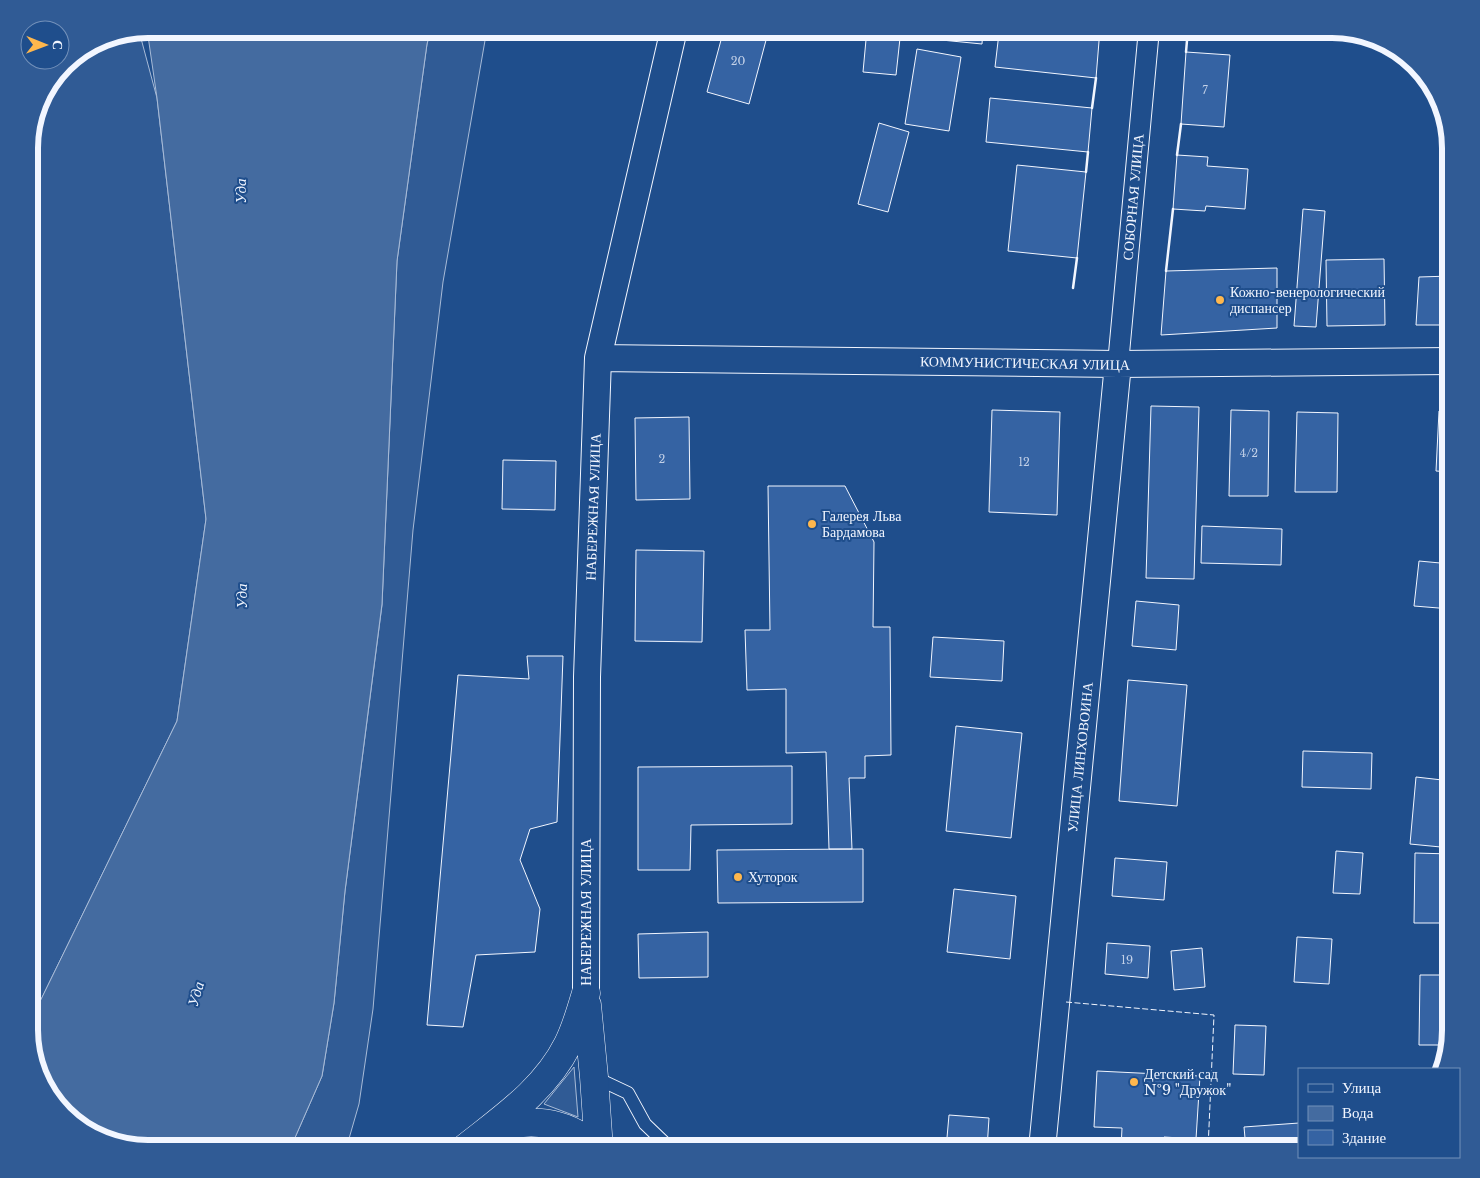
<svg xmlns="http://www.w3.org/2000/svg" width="1480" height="1178" font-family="'Libre Baskerville',serif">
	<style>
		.built { fill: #305b95; stroke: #a8bbd7 }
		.water { fill: #446ba0; stroke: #a8bbd7 }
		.building { fill: #3563a3; stroke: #f2f6ff }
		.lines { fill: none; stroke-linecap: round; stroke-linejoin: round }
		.service-casing { stroke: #f2f6ff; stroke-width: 14 }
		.pedestrian-casing { stroke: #f2f6ff; stroke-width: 22 }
		.minor-casing { stroke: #f2f6ff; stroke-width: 28 }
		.secondary-casing { stroke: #f2f6ff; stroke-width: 29 }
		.service { stroke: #1f4e8c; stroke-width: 12 }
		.pedestrian { stroke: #1f4e8c; stroke-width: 20 }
		.minor { stroke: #1f4e8c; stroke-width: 26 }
		.secondary { stroke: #1f4e8c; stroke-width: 28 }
		.fence { stroke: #f2f6ff; stroke-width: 1; stroke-dasharray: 6 2.5; stroke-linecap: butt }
		.wall { stroke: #f2f6ff; stroke-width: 2.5 }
		.poi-dot { fill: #ffb74d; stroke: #1f4e8c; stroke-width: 2 }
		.labels { text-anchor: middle; stroke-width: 4; stroke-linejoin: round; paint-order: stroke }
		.number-label { font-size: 11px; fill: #c3d1e8 }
		.street-label { font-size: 14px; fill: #f2f6ff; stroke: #1f4e8c }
		.poi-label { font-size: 14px; fill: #f2f6ff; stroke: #1f4e8c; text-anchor: start }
		.water-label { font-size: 15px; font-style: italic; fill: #f2f6ff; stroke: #1f4e8c }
		.rim { fill: none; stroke: #f2f6ff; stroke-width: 6 }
	</style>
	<rect width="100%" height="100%" fill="#1f4e8c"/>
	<path class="built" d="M 431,29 L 487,29 L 443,282 L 413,530 L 373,1009 L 359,1104 L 346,1149 L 290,1149 L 322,1076 L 334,1003 L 345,891 L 382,605 L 397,261 L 427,44 Z
		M 139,31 L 157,98 L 206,519 L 177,721 L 29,1024 L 29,140 L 41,95 L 69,58 L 103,38 Z
		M 574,1067 L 578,1117 L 544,1104 Z"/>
	<path class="water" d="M 147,29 L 431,29 L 427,44 L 397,261 L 382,604 L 345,891 L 334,1003 L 322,1076 L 290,1149 L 148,1149 L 109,1143 L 70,1120 L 41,1083 L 29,1038 L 29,1024 L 177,721 L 206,519 L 157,98 Z"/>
	<path class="building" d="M 724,29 L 769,29 L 749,104 L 707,92 Z
		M 867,29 L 901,29 L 896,75 L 863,72 Z
		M 922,29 L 983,29 L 982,44 L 921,38 Z
		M 1051,29 L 1100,29 L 1096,78 L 995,67 L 999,33 L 1051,38 Z
		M 917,49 L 961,57 L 949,131 L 905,124 Z
		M 1186,52 L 1230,55 L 1224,127 L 1181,124 Z
		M 990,98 L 1092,108 L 1088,152 L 986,142 Z
		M 879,123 L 909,132 L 888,212 L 858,204 Z
		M 1447,129 L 1451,148 L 1451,158 L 1445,158 Z
		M 1177,155 L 1208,157 L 1207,166 L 1248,169 L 1245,209 L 1206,206 L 1205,211 L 1173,209 Z
		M 1017,165 L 1086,172 L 1077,258 L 1008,251 Z
		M 1446,176 L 1451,176 L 1451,233 L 1445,233 Z
		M 1303,209 L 1325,211 L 1316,327 L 1294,326 Z
		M 1384,259 L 1385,325 L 1327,326 L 1326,260 Z
		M 1277,268 L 1277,328 L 1161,335 L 1166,271 Z
		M 1451,276 L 1451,325 L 1416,325 L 1419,277 Z
		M 1151,406 L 1199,407 L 1194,579 L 1146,578 Z
		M 992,410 L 1060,412 L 1057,515 L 989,512 Z
		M 1231,410 L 1269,411 L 1268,496 L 1229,496 Z
		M 1439,411 L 1451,412 L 1451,472 L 1436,471 Z
		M 1297,412 L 1338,413 L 1337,492 L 1295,492 Z
		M 689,417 L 690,499 L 636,500 L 635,418 Z
		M 503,460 L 556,461 L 555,510 L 502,509 Z
		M 768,486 L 845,486 L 874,542 L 873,627 L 890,627 L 891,755 L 865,756 L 865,778 L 849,778 L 852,849 L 829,849 L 826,752 L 786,753 L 786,689 L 747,690 L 745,630 L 770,630 Z
		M 1202,526 L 1282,529 L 1281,565 L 1201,563 Z
		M 636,550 L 704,551 L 702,642 L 635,641 Z
		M 1419,561 L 1451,564 L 1451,609 L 1414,606 Z
		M 1136,601 L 1179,605 L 1176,650 L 1132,646 Z
		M 933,637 L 1004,641 L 1002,681 L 930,677 Z
		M 527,656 L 563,656 L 557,822 L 530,829 L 520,860 L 540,909 L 535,952 L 476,955 L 463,1027 L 427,1025 L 458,675 L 529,679 Z
		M 1128,680 L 1187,685 L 1177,806 L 1119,801 Z
		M 956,726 L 1022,733 L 1011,838 L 946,831 Z
		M 1303,751 L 1372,753 L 1371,789 L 1302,787 Z
		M 792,766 L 792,824 L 691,825 L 690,870 L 638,870 L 638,767 Z
		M 1416,777 L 1451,781 L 1451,848 L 1410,844 Z
		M 863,849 L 863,902 L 718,903 L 717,850 Z
		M 1336,851 L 1363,853 L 1360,894 L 1333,893 Z
		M 1415,853 L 1451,854 L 1451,923 L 1414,923 Z
		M 1115,858 L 1167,862 L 1164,900 L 1112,896 Z
		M 954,889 L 1016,896 L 1010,959 L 947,952 Z
		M 708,932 L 708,977 L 639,978 L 638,934 Z
		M 1297,937 L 1332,939 L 1329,984 L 1294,982 Z
		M 1107,943 L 1150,946 L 1148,978 L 1105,974 Z
		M 1202,948 L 1205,987 L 1174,990 L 1171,951 Z
		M 1420,975 L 1451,975 L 1451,1030 L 1449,1045 L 1419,1045 Z
		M 1235,1025 L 1266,1026 L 1264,1075 L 1233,1074 Z
		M 1097,1071 L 1200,1076 L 1196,1139 L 1164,1137 L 1164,1149 L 1121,1149 L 1122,1128 L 1094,1127 Z
		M 949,1115 L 989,1118 L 987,1149 L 946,1149 Z
		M 1299,1123 L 1299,1149 L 1246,1149 L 1244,1127 Z"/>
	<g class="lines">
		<g class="service-casing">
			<path id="service" d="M 594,1077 L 628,1093 L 645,1124 L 671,1149"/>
		</g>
		<g class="pedestrian-casing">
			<path id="pedestrian" d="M 1118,364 L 1149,29"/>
		</g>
		<g class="minor-casing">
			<path id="minor" d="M 598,358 L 1118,364 L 1451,361
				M 586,993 L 587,677 L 598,358 L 674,29
				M 1042,1149 L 1118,364"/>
		</g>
		<g class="secondary-casing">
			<path id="secondary" d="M 587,1005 L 594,1077 L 599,1149
				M 491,1129 C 521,1120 554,1119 582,1137 C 588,1140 592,1145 597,1149
				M 464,1149 C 503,1118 545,1090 568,1044 C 576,1028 581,1010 586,993"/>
		</g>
		<use href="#service" class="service"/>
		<use href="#pedestrian" class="pedestrian"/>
		<use href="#minor" class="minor"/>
		<use href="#secondary" class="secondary"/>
		<path class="fence" d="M 1066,1002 L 1214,1015 L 1208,1149"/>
		<path class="wall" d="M 1186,52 L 1188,29
			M 1092,108 L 1096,78
			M 1177,155 L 1181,124
			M 1086,172 L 1088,152
			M 1166,271 L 1173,209
			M 1073,288 L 1077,258"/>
	</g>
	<g class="poi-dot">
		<circle cx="1220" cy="300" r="5"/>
		<circle cx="812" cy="524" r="5"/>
		<circle cx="738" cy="877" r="5"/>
		<circle cx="1134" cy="1082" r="5"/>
	</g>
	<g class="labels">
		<g class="number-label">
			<text x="738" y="65">20</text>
			<text x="1205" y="94">7</text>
			<text x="1249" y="457">4/2</text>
			<text x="662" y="463">2</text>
			<text x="1024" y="466">12</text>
			<text x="1127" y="964">19</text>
		</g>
		<g class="street-label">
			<text transform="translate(1133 197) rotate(-85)" y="5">СОБОРНАЯ УЛИЦА</text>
			<text transform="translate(1025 363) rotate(1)" y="5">КОММУНИСТИЧЕСКАЯ УЛИЦА</text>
			<text transform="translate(593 507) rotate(-88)" y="5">НАБЕРЕЖНАЯ УЛИЦА</text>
			<text transform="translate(1080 757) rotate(-84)" y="5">УЛИЦА ЛИНХОВОИНА</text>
			<text transform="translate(586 912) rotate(-90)" y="5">НАБЕРЕЖНАЯ УЛИЦА</text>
		</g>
		<g class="poi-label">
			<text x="1230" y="297">Кожно-венерологический<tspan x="1230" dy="16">диспансер</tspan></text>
			<text x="822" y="521">Галерея Льва<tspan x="822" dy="16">Бардамова</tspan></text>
			<text x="748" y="882">Хуторок</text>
			<text x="1144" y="1079">Детский сад<tspan x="1144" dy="16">№9 "Дружок"</tspan></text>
		</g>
		<g class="water-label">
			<text transform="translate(241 191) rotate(-90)" y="5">Уда</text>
			<text transform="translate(242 596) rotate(-90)" y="5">Уда</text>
			<text transform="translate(196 994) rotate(-74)" y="5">Уда</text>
		</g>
	</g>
	<path d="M0 0H1480V1178H0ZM148 38H1332A110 110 0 0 1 1442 148V1030A110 110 0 0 1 1332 1140H148A110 110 0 0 1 38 1030V148A110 110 0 0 1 148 38Z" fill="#305b95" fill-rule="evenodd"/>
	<path class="rim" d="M148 38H1332A110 110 0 0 1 1442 148V1030A110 110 0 0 1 1332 1140H148A110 110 0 0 1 38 1030V148A110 110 0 0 1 148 38Z"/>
	<rect x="1298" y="1068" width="162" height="90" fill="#1f4e8c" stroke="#7391ba"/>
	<rect x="1308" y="1084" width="25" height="8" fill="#1f4e8c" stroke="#7391ba"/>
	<text x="1342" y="1093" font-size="15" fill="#f2f6ff">Улица</text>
	<rect x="1308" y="1106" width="25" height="15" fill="#446ba0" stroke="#7391ba"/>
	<text x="1342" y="1118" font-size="15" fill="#f2f6ff">Вода</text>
	<rect x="1308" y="1130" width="25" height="15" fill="#3563a3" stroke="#7391ba"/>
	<text x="1342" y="1143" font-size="15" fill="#f2f6ff">Здание</text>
	<g transform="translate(45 45) rotate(91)"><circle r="24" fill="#1f4e8c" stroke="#7391ba"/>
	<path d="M0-4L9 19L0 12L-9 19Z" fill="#ffb74d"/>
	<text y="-8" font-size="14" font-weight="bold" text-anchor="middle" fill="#f2f6ff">С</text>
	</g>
</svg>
